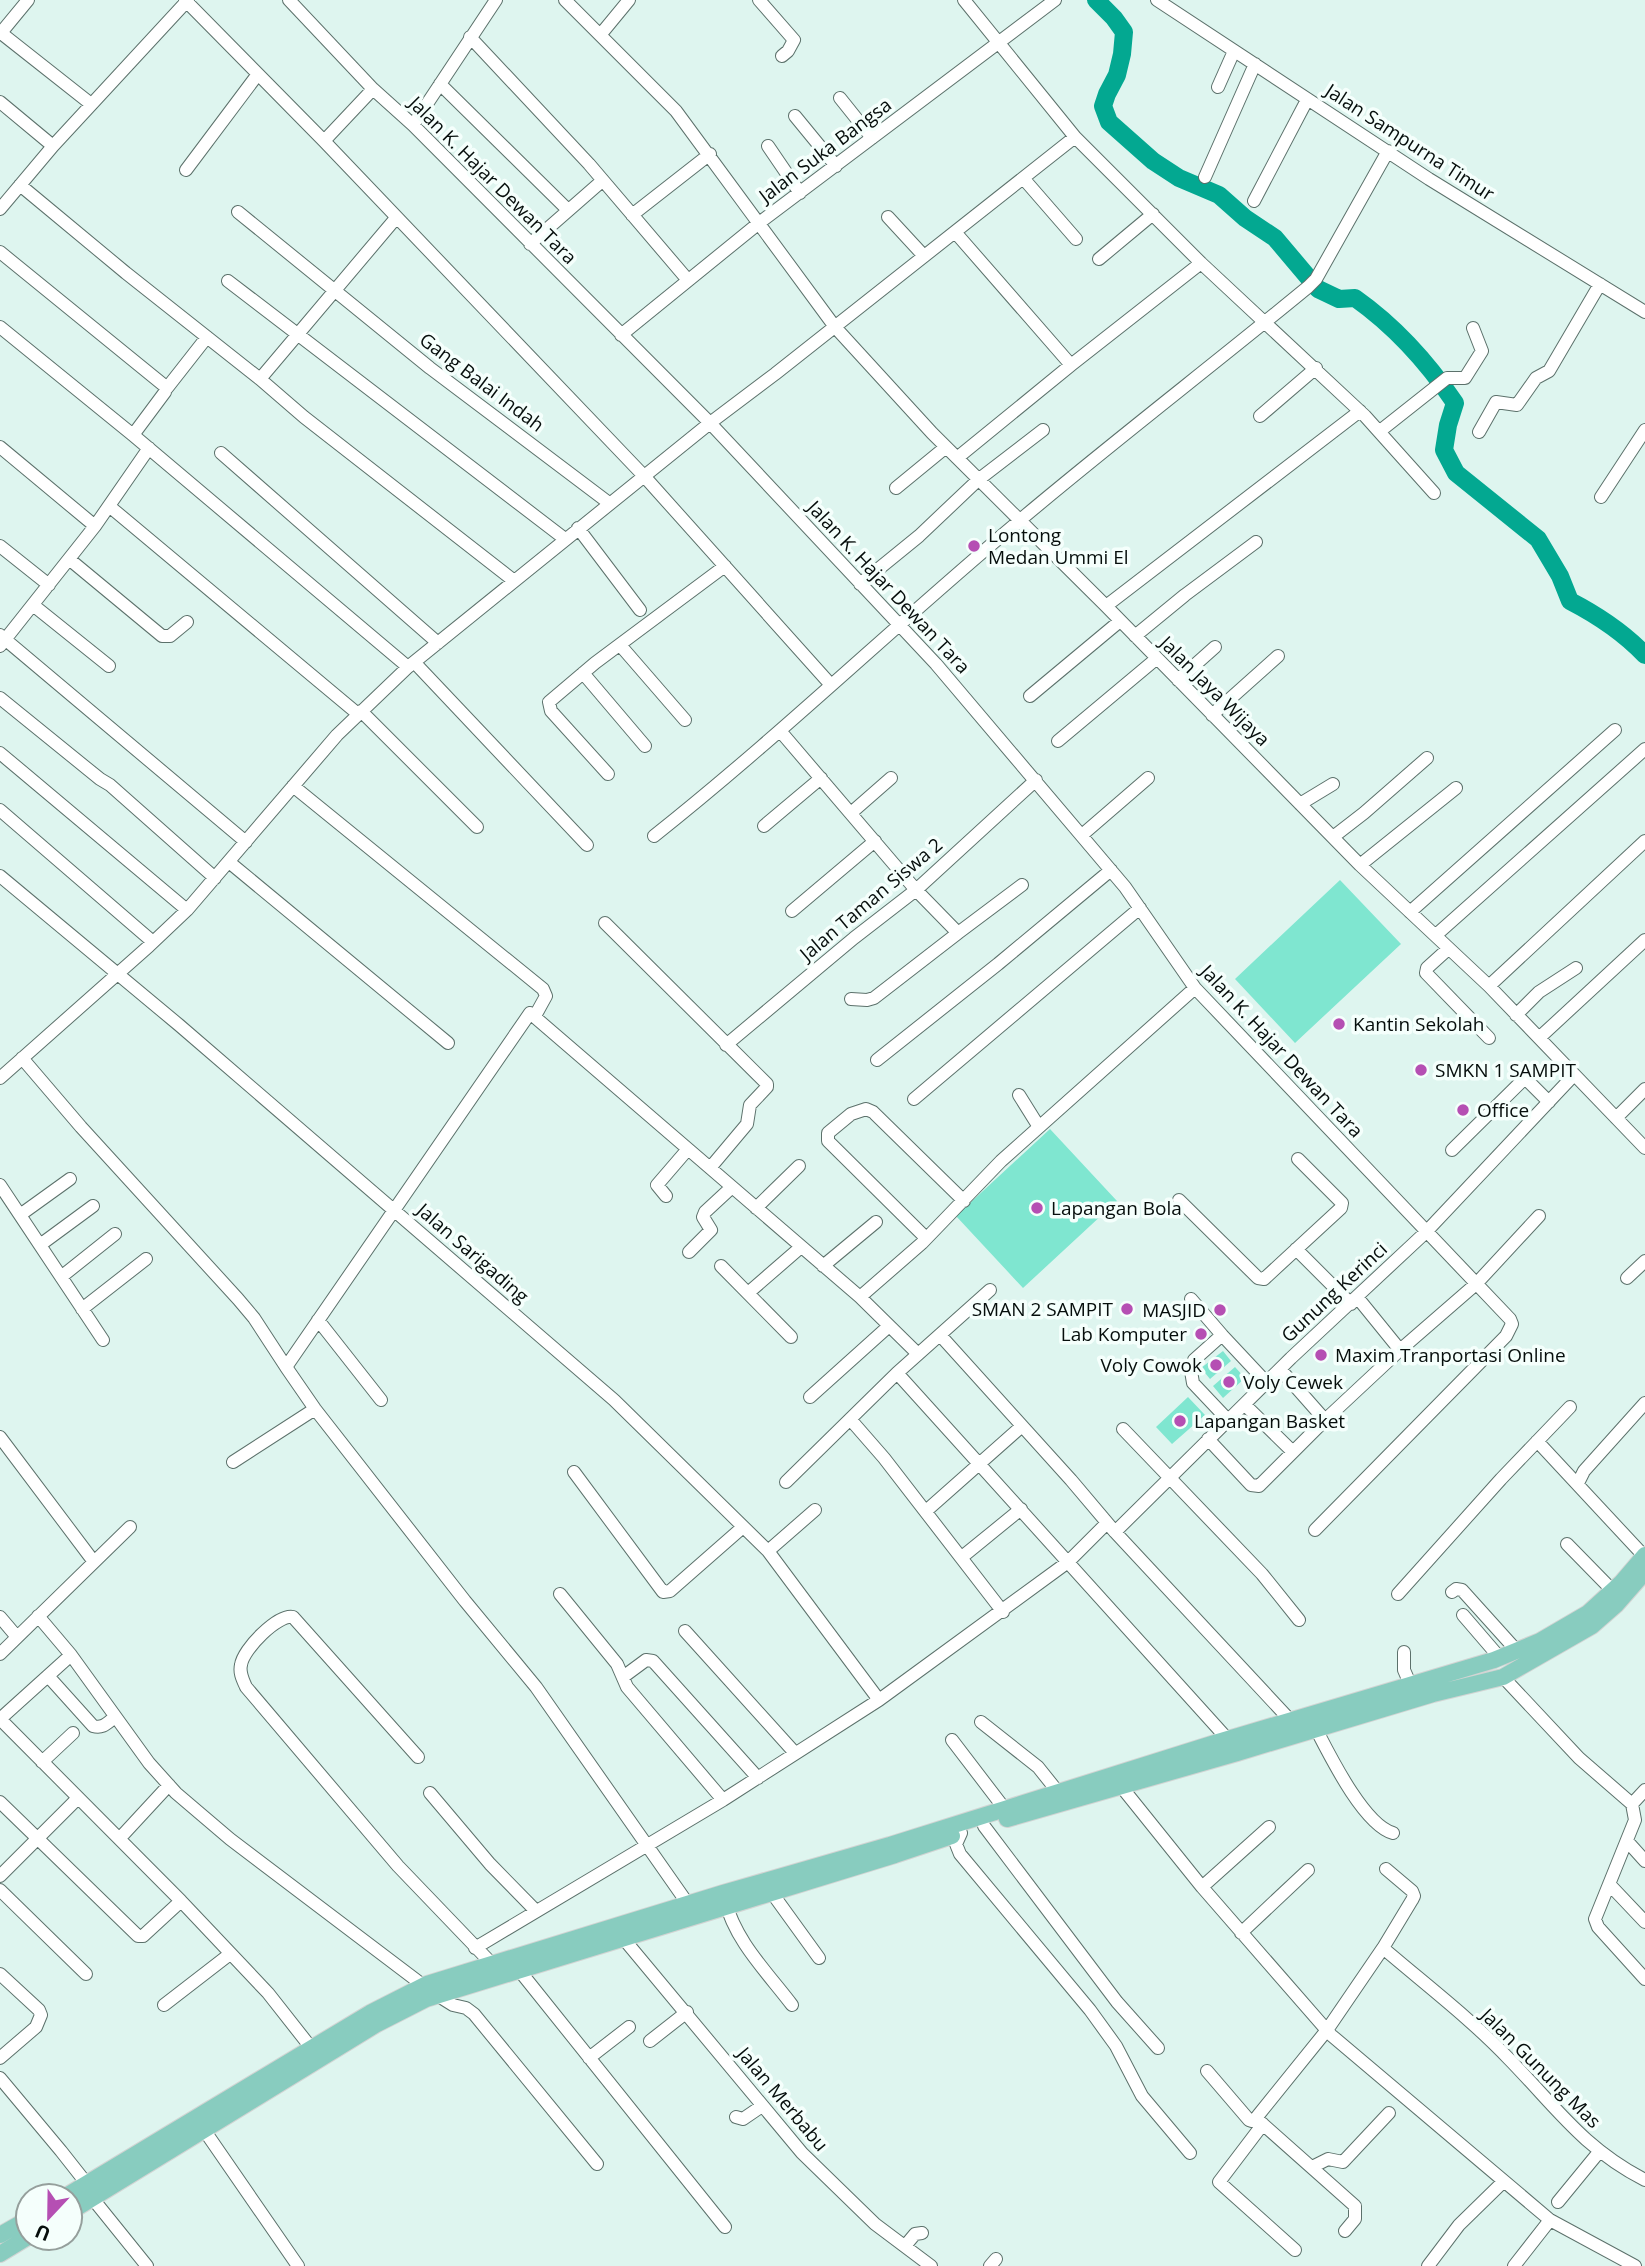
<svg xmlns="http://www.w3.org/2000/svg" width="1645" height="2266" font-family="'Open Sans',sans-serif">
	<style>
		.pitch { fill: #7fe6d0 }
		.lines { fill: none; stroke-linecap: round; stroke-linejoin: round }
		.river { stroke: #03a891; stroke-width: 18 }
		.minor-casing { stroke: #5c716b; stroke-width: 14 }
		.major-casing { stroke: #d2d4d3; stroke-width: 18 }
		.minor { stroke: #fff; stroke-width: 12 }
		.major { stroke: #88ccbf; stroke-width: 16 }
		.poi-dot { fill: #b54fb3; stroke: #f5fffc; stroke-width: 2.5 }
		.labels { text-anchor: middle; stroke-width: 7; stroke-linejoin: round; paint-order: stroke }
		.street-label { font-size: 19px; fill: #060e0c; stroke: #f5fffc }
		.poi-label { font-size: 19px; fill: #060e0c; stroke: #f5fffc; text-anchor: start }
	</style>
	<rect width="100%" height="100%" fill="#def5ef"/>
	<path class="pitch" d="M 1340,880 L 1401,944 L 1295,1043 L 1235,979 Z
		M 1050,1129 L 1117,1201 L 1023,1288 L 956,1216 Z
		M 1223,1351 L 1231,1361 L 1210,1379 L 1201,1368 Z
		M 1235,1367 L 1245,1378 L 1223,1398 L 1213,1386 Z
		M 1188,1397 L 1205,1415 L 1172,1444 L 1156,1427 Z"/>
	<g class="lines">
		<path class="river" d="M 1096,0 L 1114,18 L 1124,32 L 1122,54 L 1117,75 L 1107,94 L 1103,106 L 1109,122 L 1153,161 L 1179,178 L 1219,195 L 1245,218 L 1275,238 L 1318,289 L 1339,299 L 1355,298 C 1396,327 1428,363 1455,403 L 1448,425 L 1444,450 L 1456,473 L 1538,539 L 1560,576 L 1570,601 C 1599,616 1623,632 1645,655"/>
		<g class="minor-casing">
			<path id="minor" d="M 185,0 L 324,141 L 644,476 L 831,685
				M 289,0 L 373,89 L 413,125 L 710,423 L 936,664 L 1125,887 L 1195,988 L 1510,1319 L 1512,1324 L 1506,1336 L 1315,1530
				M 565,0 L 676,111 L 835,327 L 932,433 L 1106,606 L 1360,865 L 1489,986 L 1645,1148
				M 759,0 L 794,40 L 788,51 L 782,56
				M 964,0 L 1075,137 L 1201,263 L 1365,416 L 1434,493
				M 1157,0 L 1429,179 L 1645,312
				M 1,33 L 91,104
				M 0,34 L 28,0
				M 601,34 L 629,0
				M 470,37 L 589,164 L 687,279
				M 440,84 L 568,210
				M 1218,87 L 1234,51
				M 840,98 L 872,138
				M 0,102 L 53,146
				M 795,116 L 836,166
				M 413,125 L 496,0
				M 324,141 L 373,89
				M 768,146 L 800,193
				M 186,170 L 258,74
				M 1205,177 L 1255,64
				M 1023,178 L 1076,239
				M 20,185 L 126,273 L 260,379
				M 1254,201 L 1307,100
				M 0,209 L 53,146 L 188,0
				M 238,212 L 430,368 L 609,503
				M 632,215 L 710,154
				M 888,217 L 924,256
				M 396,218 L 260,379 L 304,417 L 513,580
				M 955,232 L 1071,365 L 1201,263
				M 530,244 L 602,181
				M 0,252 L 166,387 L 165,392 L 133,435
				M 1099,259 L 1153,214
				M 228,281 L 565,539
				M 0,327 L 133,435 L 408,667
				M 621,335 L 759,223 L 1055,0
				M 167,388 L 207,337
				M 1260,416 L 1316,368
				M 1380,431 L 1447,378 L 1465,378 L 1482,351 L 1473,328
				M 1479,432 L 1496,402 L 1517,405 L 1536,378 L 1549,371 L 1600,284
				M 0,447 L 95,526
				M 221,453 L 438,643
				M 957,458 L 1071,365
				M 896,488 L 946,447
				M 1601,497 L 1645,430
				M 109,506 L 358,714
				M 578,528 L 640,610
				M 0,546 L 49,585
				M 69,559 L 162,636 L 170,636 L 187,622
				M 860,584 L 919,536 L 978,480 L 1043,430
				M 33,605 L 109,666
				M 1106,606 L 1360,411
				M 0,635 L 246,842
				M 1135,636 L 1185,595 L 1256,542
				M 620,645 L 685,720
				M 0,646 L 95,526 L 149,448
				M 414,662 L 587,845
				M 583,673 L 645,746
				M 1178,680 L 1215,647
				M 1030,696 L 1120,621
				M 0,698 L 100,779 L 110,785 L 215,878
				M 361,711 L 477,827
				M 1212,715 L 1278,656
				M 781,732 L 916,890 L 958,933 L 874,998 L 867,1000 L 851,999
				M 1058,741 L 1156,659
				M 0,753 L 187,910
				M 608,774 L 551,711 L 549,702 L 595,663 L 725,566
				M 293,786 L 543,989 L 546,996 L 535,1016
				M 1300,804 L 1333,784
				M 0,810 L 153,942
				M 851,813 L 891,778
				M 764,826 L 821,778
				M 1082,835 L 1148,778
				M 654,836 C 780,736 896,624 1019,521 C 1114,441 1212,366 1308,287 L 1316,279 L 1388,151
				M 1333,837 L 1364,813 L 1427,758
				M 229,862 L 448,1043
				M 1360,865 L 1456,788
				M 0,876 L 179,1025 L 614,1400 L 768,1551 L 879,1700
				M 792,911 L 875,841
				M 1410,912 L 1615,730
				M 605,923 L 767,1084 L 767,1087 L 750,1105 L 747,1124 L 710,1168
				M 958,933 L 1022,885
				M 1436,935 L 1645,749
				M 1448,949 L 1427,968 L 1426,973 L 1489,1038
				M 1489,986 L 1645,841
				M 1516,1015 L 1539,992 L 1576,968
				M 1539,1038 L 1645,940
				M 726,1045 L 854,938 L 916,890 L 1036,780
				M 22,1058 L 81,1127 L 238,1299 L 254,1318 L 286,1367
				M 877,1060 L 998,964 L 1111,870
				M 0,1078 L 149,946 L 187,910 L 337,735 L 408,667 L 710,423 L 775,374 L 1075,137
				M 1019,1095 L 1039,1127
				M 914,1099 L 1140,908
				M 1616,1118 L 1645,1089
				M 1452,1150 L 1523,1080 L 1527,1080 L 1549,1102
				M 0,1185 L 103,1340
				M 666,1196 L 657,1185 L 688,1149
				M 1179,1200 L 1258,1278 L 1264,1279 L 1341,1208 L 1342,1203 L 1298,1159
				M 756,1208 L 799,1166
				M 20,1215 L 70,1179
				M 926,1238 L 828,1141 L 828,1133 L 851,1114 L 866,1109 L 873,1112 L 964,1201
				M 40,1245 L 93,1206
				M 1296,1249 L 1351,1304
				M 689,1252 L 711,1230 L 703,1217 L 705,1212 L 732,1187
				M 721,1266 L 791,1337
				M 823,1266 L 876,1222
				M 61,1277 L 115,1234
				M 1627,1278 L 1645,1261
				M 748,1293 L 801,1247
				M 860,1297 L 922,1243 L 1001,1161 L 1195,988
				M 1357,1297 L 1400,1350
				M 1191,1299 L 1222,1335 L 1194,1360 L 1191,1371 L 1193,1383 L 1228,1420
				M 82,1309 L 146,1259
				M 318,1320 L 381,1400
				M 940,1335 L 1071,1480 L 1115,1532 L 1291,1721
				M 1222,1335 L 1266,1382
				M 1280,1369 L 1325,1420
				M 897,1373 L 1232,1744
				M 810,1397 L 889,1326
				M 1245,1405 L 1293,1452
				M 850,1419 L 884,1458 L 1003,1612
				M 1123,1429 L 1262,1574 L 1299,1620
				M 0,1437 L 94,1562
				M 1208,1439 L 1251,1485 L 1259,1486 L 1325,1420 L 1400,1350 L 1476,1284 L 1539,1216
				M 1537,1441 L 1644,1556
				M 233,1462 L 315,1409
				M 574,1472 L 663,1592 L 670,1591 L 743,1527
				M 786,1482 L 897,1373 L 990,1290
				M 1578,1483 L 1584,1471 L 1645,1403
				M 926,1511 L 1022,1426
				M 1115,1532 L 1291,1358 L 1426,1232 L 1574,1075
				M 1567,1544 L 1613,1591
				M 768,1551 L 815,1510
				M 962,1557 L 1021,1509
				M 1452,1592 L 1456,1589 L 1462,1590 L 1517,1651
				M 560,1594 L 617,1664 L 627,1687 L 723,1800
				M 1398,1594 L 1501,1479 L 1570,1407
				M 1463,1615 L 1500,1658
				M 38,1616 L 71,1655 L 149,1763 L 176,1793 L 230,1839 L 424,1986
				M 0,1617 L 17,1637
				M 685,1631 L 795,1753
				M 1404,1652 L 1404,1670 L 1411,1686
				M 0,1654 L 130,1527
				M 71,1655 L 0,1719 L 181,1901 L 268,1993 L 316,2054
				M 48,1676 L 93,1726 C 103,1729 107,1723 115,1717
				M 623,1677 L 646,1660 L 653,1661 L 758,1778
				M 1503,1677 L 1579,1758 L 1632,1804 L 1635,1820 L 1595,1919 L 1598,1927 L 1645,1979
				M 981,1722 L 1038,1767 L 1058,1792
				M 1316,1729 C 1330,1756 1364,1825 1393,1833
				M 952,1740 L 1004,1808
				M 418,1757 L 293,1617 C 278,1614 243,1649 241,1665 C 239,1673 243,1680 246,1687 L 398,1866 L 493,1965
				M 42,1762 L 73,1733
				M 1120,1785 L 1202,1887 L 1331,2035 L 1550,2220 L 1514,2266
				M 430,1793 L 490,1864 L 536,1911
				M 0,1802 L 138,1936 L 143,1936 L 181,1901
				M 1632,1804 L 1645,1790
				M 984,1826 L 1117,2002 L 1158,2048
				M 961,1833 L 956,1844 L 960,1854 L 1090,2010 L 1116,2046 L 1142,2096 L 1190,2153
				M 120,1838 L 169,1785
				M 1627,1841 L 1645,1861
				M 0,1876 L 78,1798
				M 1609,1884 L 1645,1922
				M 1202,1887 L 1269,1827
				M 0,1890 L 86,1974
				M 772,1893 L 819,1958
				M 725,1900 C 735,1941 767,1972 792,2005
				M 688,1904 L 536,1687 L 465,1601 L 315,1409 L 286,1367 L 530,1013 L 860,1297 L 918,1354
				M 1241,1933 L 1308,1870
				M 623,1938 L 802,2153 L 875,2224 L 931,2266
				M 475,1948 L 723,1800 L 879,1700 L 1068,1562 L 1107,1523
				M 1383,1948 C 1425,1984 1471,2019 1509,2059 C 1556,2107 1583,2148 1645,2180
				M 519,1970 L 725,2227
				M 0,1974 L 39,2010 L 41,2015 L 36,2027 L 0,2058
				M 437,1995 L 453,2005 L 466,2008 L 474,2014 L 597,2164
				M 164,2005 L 230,1954
				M 650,2041 L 687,2012
				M 589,2058 L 629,2027
				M 1207,2071 L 1249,2120 L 1252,2121 L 1256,2118 L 1327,2030 L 1383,1948 L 1412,1900 L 1414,1896 L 1412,1891 L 1386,1869
				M 0,2078 L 61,2151 L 87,2184 L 93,2199 L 147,2266
				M 736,2117 L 743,2119 L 762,2106
				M 1257,2119 L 1355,2206 L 1355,2219 L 1345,2231
				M 200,2124 L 298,2266
				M 1263,2124 L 1219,2182 L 1295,2250
				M 1312,2167 L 1328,2159 L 1343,2162 L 1389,2113
				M 1558,2202 L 1599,2152
				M 1550,2220 L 1635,2266
				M 905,2246 L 915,2234 L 922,2233
				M 990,2266 L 996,2259
				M 1428,2266 L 1459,2225 L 1503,2182"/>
		</g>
		<g class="major-casing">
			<path id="major" d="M 1007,1819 L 1237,1753 L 1433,1694 L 1503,1677 L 1592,1626 L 1616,1605 L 1645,1572
				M 66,2196 L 370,2013 L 427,1984 L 723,1893 L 890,1845 L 1218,1742 L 1494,1660 L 1540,1641 L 1588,1613 L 1621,1583 L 1645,1555
				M 70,2212 L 377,2024 L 426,1999 L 895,1855 L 952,1836
				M 0,2235 L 28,2219
				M 0,2254 L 28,2237"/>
		</g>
		<use href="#minor" class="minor"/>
		<use href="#major" class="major"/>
	</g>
	<g class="poi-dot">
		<circle cx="974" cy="546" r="7"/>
		<circle cx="1339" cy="1024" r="7"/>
		<circle cx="1421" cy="1070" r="7"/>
		<circle cx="1463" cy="1110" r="7"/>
		<circle cx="1037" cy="1208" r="7"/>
		<circle cx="1127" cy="1309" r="7"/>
		<circle cx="1220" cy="1310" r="7"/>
		<circle cx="1201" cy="1334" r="7"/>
		<circle cx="1321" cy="1355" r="7"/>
		<circle cx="1216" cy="1365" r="7"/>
		<circle cx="1229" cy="1382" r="7"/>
		<circle cx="1180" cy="1421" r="7"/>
	</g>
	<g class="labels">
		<g class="street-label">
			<text transform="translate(1410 142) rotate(33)" y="7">Jalan Sampurna Timur</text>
			<text transform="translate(825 150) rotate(-37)" y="7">Jalan Suka Bangsa</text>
			<text transform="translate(493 180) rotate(45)" y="7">Jalan K. Hajar Dewan Tara</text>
			<text transform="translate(482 382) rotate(37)" y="7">Gang Balai Indah</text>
			<text transform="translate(889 587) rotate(47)" y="7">Jalan K. Hajar Dewan Tara</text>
			<text transform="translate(1215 691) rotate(45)" y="7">Jalan Jaya Wijaya</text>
			<text transform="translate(871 899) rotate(-40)" y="7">Jalan Taman Siswa 2</text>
			<text transform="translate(1282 1051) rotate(47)" y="7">Jalan K. Hajar Dewan Tara</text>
			<text transform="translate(473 1253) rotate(41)" y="7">Jalan Sarigading</text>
			<text transform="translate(1334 1292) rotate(-43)" y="7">Gunung Kerinci</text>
			<text transform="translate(1541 2068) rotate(45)" y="7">Jalan Gunung Mas</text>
			<text transform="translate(783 2099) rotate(50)" y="7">Jalan Merbabu</text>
		</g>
		<g class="poi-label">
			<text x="988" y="542">Lontong<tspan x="988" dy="22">Medan Ummi El</tspan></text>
			<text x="1353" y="1031">Kantin Sekolah</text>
			<text x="1435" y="1077">SMKN 1 SAMPIT</text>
			<text x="1477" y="1117">Office</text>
			<text x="1051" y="1215">Lapangan Bola</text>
			<text x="1113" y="1316" text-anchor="end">SMAN 2 SAMPIT</text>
			<text x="1206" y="1317" text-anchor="end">MASJID</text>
			<text x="1187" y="1341" text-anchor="end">Lab Komputer</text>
			<text x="1335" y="1362">Maxim Tranportasi Online</text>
			<text x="1202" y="1372" text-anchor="end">Voly Cowok</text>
			<text x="1243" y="1389">Voly Cewek</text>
			<text x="1194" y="1428">Lapangan Basket</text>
		</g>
	</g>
	<g transform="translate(49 2217) rotate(202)"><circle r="33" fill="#f5fffc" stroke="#959f9c" stroke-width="2"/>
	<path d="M0-5L12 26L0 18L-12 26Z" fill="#b54fb3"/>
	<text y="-10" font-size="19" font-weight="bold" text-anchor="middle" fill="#060e0c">U</text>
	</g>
</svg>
